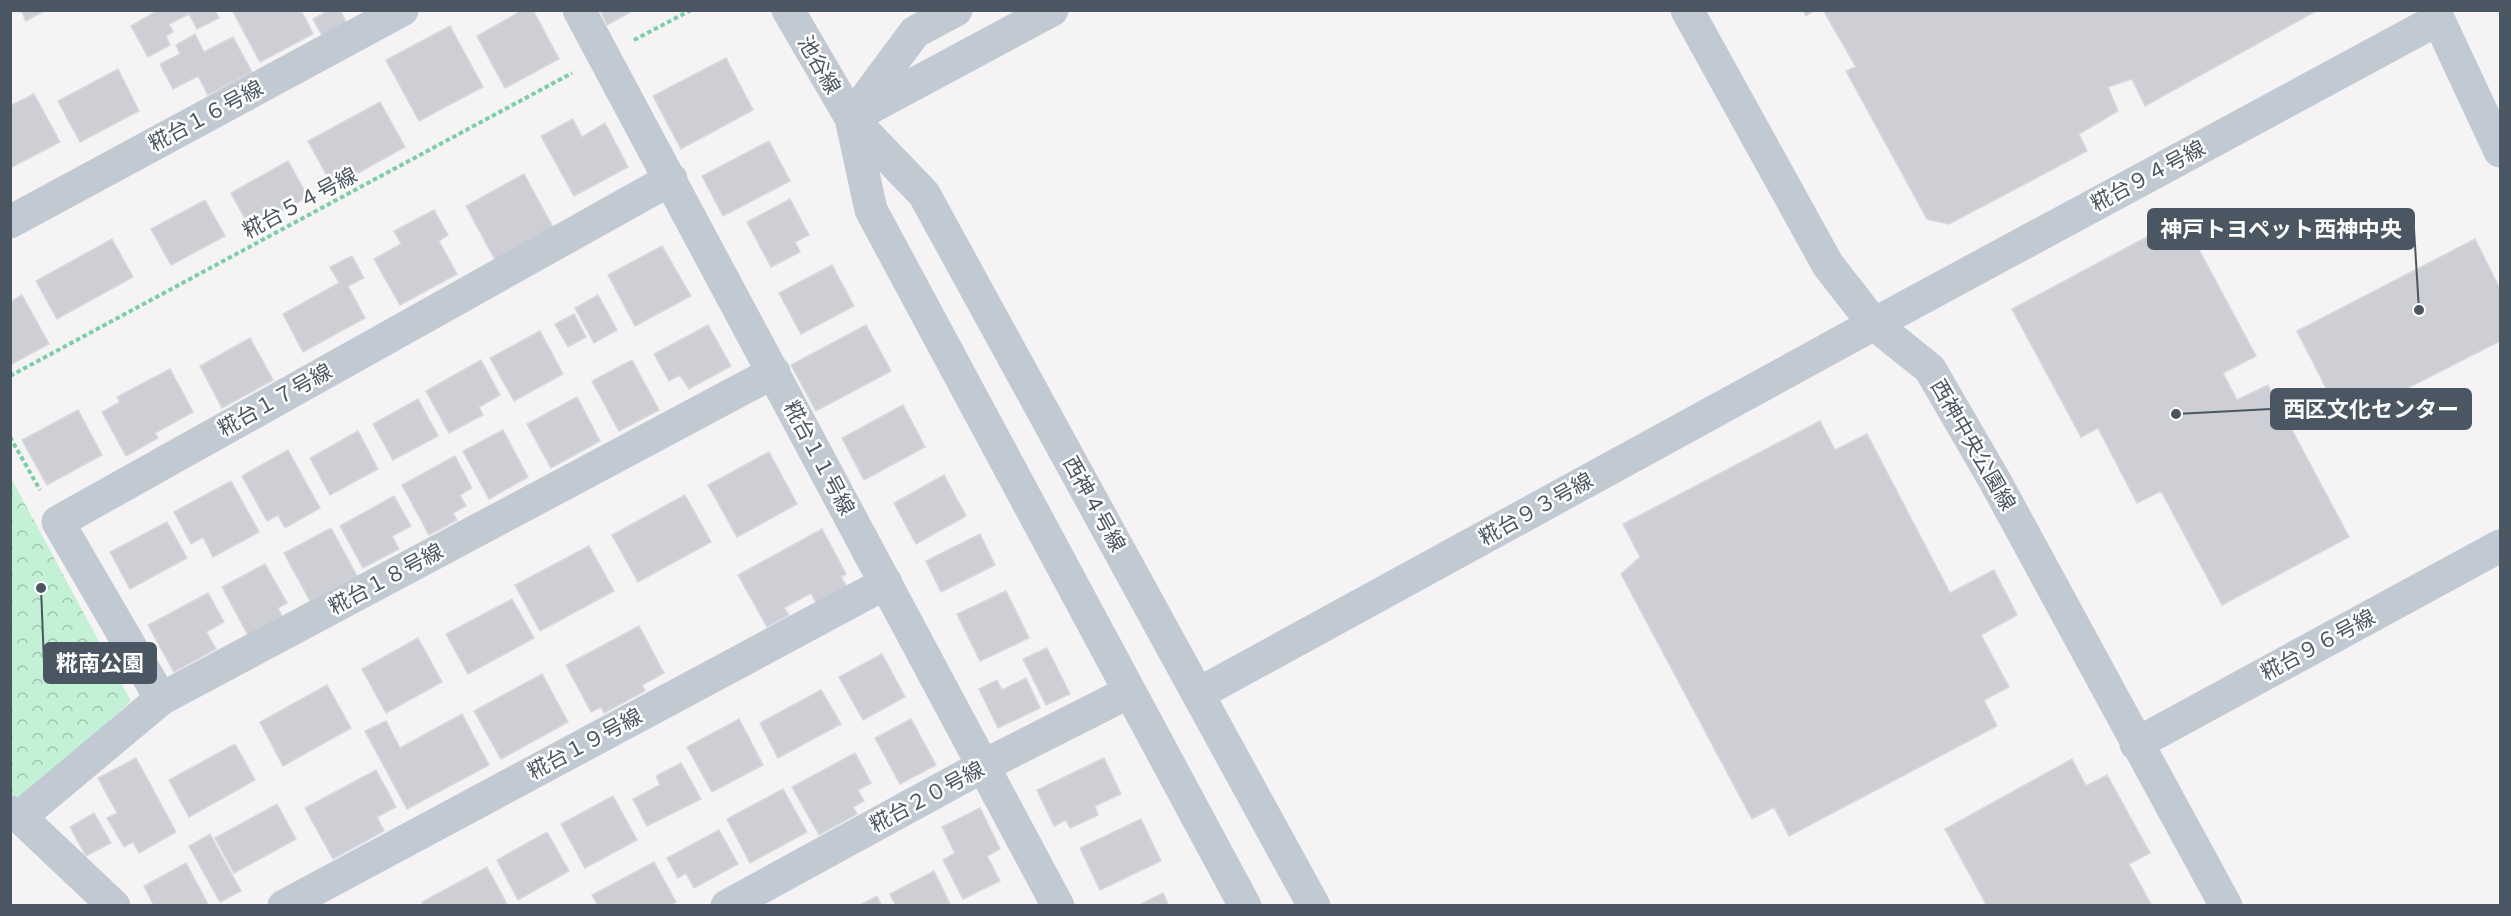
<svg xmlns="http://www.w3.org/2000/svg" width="2511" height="916" font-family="'IBM Plex Sans','Noto Sans JP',sans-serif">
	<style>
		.park { fill: url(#park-crowns) }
		.building { fill: #cdcfd5; stroke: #d7d9de; stroke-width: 1.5 }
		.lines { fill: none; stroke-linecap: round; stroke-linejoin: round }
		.path { stroke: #7ad0a6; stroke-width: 4; stroke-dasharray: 4.5 3; stroke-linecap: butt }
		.minor { stroke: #c1cad2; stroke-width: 33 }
		.labels { text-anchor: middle; stroke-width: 5; stroke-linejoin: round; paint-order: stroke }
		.street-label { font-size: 21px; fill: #4a5661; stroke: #fff }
		.leader { fill: none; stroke: #4a5661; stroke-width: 2 }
		.callout-dot { fill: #4a5661; stroke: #fff; stroke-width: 2 }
		.callout { fill: #4a5661; stroke: #4a5661; stroke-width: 2 }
		.callout-label { font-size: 22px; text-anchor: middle; font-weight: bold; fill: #fff }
	</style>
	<defs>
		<pattern id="park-crowns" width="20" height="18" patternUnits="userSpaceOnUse" patternTransform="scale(1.5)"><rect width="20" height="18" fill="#c3f1d5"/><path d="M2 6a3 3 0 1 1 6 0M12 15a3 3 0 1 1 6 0" fill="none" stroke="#a0c6b0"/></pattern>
	</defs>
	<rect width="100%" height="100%" fill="#f5f3f3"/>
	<path class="park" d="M 10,476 L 131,701 L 19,802 L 10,798 Z"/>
	<path class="building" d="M 21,10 L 46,10 L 26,21 Z
		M 158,10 L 215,10 L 219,18 L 197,29 L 189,14 L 169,24 L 173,32 L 166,36 L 170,45 L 148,57 L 131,26 Z
		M 232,10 L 301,10 L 313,34 L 260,62 Z
		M 329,10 L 340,10 L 348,26 L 324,39 L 313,19 Z
		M 523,10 L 533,10 L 559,59 L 505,88 L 477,36 Z
		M 600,10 L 634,10 L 607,25 Z
		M 1803,10 L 1815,10 L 1806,16 Z
		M 1823,10 L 2318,10 L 2145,106 L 2132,79 L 2108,87 L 2118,111 L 2079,134 L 2087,151 L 1949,224 L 1927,219 L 1846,71 L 1856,67 Z
		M 450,26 L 483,87 L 419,121 L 386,60 Z
		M 195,34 L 204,52 L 233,37 L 252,72 L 208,95 L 198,76 L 173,89 L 160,64 L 180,54 L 176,45 Z
		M 726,58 L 753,110 L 681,149 L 653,96 Z
		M 118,69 L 139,111 L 80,142 L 58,101 Z
		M 34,94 L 60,142 L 10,168 L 10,106 Z
		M 380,102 L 405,147 L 333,187 L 308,141 Z
		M 573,119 L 582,137 L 605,123 L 628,167 L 574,196 L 541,136 Z
		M 769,141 L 790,181 L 723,216 L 702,176 Z
		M 288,161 L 308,197 L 250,228 L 231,193 Z
		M 524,174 L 554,229 L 495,260 L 466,206 Z
		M 790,199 L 809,235 L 795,242 L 800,252 L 771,267 L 747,222 Z
		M 205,200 L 225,236 L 171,265 L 151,229 Z
		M 434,210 L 448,235 L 439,241 L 457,274 L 400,305 L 374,259 L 401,244 L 394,231 Z
		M 2182,218 L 2256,356 L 2223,373 L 2237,400 L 2268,385 L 2349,537 L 2222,605 L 2161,491 L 2137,503 L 2098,428 L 2081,437 L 2012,309 Z
		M 112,239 L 133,277 L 57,319 L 36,281 Z
		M 2475,239 L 2500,289 L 2500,341 L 2343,421 L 2297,331 Z
		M 662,246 L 691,296 L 635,326 L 608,275 Z
		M 352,256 L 364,278 L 348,286 L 365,318 L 303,352 L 283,314 L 339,283 L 330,267 Z
		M 832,265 L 854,306 L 801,334 L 779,293 Z
		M 22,295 L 49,344 L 10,365 L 10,302 Z
		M 598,295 L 617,330 L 594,343 L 575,308 Z
		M 574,314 L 586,337 L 568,347 L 555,324 Z
		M 708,325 L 731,366 L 689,389 L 680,375 L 669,381 L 654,354 Z
		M 866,325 L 891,371 L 816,411 L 791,365 Z
		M 540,331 L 563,374 L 514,401 L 490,358 Z
		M 250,338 L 273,380 L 222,408 L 200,366 Z
		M 481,360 L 500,395 L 479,407 L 483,415 L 449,433 L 426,391 Z
		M 632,360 L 659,410 L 619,431 L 592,381 Z
		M 170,369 L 193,412 L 155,433 L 158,438 L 126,456 L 102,412 L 120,402 L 117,397 Z
		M 577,397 L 600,441 L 551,468 L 527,424 Z
		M 418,399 L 438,436 L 393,460 L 373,424 Z
		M 903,405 L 925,447 L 864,480 L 842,438 Z
		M 78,410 L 102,455 L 47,485 L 22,440 Z
		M 1820,421 L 1835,450 L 1867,434 L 1950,593 L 1994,570 L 2017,615 L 1981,635 L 2009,687 L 1984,700 L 1997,726 L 1789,836 L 1774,807 L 1752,819 L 1621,574 L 1640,557 L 1623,524 Z
		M 503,430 L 528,477 L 489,499 L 463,451 Z
		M 358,431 L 378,469 L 330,495 L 310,458 Z
		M 288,450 L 320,508 L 285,528 L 278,515 L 267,521 L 242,476 Z
		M 769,452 L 797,504 L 737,537 L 708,485 Z
		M 455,456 L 472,488 L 460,495 L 466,506 L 453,513 L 457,520 L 429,535 L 402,485 Z
		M 944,475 L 966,516 L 916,544 L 894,503 Z
		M 231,481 L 259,532 L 213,557 L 203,537 L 191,544 L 174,512 Z
		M 685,495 L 711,542 L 638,582 L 612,535 Z
		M 394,496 L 411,526 L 392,536 L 399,549 L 363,568 L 340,526 Z
		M 167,522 L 187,558 L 130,589 L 110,552 Z
		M 331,528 L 357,576 L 310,601 L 284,553 Z
		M 822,529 L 846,574 L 841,577 L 851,594 L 820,611 L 811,593 L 784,608 L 789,615 L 767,627 L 738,575 Z
		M 980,534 L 995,565 L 941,592 L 926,561 Z
		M 589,546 L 614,591 L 540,631 L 515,585 Z
		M 265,564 L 287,603 L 278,608 L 283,618 L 249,637 L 222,587 Z
		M 1006,591 L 1029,638 L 980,661 L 957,614 Z
		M 208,593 L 224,622 L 206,632 L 216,649 L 174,672 L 148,625 Z
		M 512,599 L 534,638 L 468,674 L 446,634 Z
		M 639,626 L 664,673 L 642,685 L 645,691 L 604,713 L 601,707 L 591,712 L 566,665 Z
		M 418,638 L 442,682 L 386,713 L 362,669 Z
		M 1047,648 L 1070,694 L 1046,705 L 1023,659 Z
		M 882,654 L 905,697 L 863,720 L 839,677 Z
		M 542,674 L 568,722 L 501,759 L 474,711 Z
		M 1026,678 L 1040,708 L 998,728 L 979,689 L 997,680 L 1002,690 Z
		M 327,685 L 351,728 L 283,766 L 260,722 Z
		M 821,690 L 841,724 L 778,758 L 760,723 Z
		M 462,714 L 489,765 L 407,809 L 365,731 L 386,721 L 400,748 Z
		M 739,719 L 763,765 L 712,792 L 687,747 Z
		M 911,719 L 936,765 L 900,784 L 875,738 Z
		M 235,744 L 255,780 L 189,817 L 169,780 Z
		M 855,753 L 871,783 L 858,790 L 864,801 L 853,807 L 857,814 L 819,835 L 792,787 Z
		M 136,758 L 176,832 L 139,853 L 133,842 L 124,847 L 107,818 L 117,813 L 98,778 Z
		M 1104,758 L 1121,794 L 1095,806 L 1098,815 L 1070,828 L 1066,820 L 1054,826 L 1037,790 Z
		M 2072,759 L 2086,786 L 2107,775 L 2150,853 L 2129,864 L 2152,906 L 1987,906 L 1945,829 Z
		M 681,763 L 701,799 L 647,826 L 633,799 L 660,785 L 656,776 Z
		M 376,770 L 396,807 L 377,817 L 384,831 L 333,859 L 305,808 Z
		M 783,789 L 807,832 L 750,863 L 727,819 Z
		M 613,796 L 637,840 L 585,868 L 561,824 Z
		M 277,804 L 296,839 L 234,873 L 215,838 Z
		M 980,808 L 1000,849 L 987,856 L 1000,881 L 963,899 L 943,860 L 955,853 L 942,827 Z
		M 94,813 L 111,843 L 86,856 L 70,827 Z
		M 1141,819 L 1161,861 L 1100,890 L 1080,848 Z
		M 719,830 L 738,864 L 694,888 L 686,873 L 678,878 L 667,858 Z
		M 547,832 L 569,871 L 518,900 L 497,860 Z
		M 210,834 L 241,891 L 220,902 L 189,846 Z
		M 654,862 L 676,902 L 669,906 L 598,906 L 592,895 Z
		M 186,863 L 209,906 L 154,906 L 144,886 Z
		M 487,867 L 508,906 L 424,906 L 422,902 Z
		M 934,871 L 951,906 L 896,906 L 890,894 Z
		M 1163,893 L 1169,906 L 1137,906 Z
		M 877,896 L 882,906 L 858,906 Z"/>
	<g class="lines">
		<path class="path" d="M 634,40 L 691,10
			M 10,376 L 572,73
			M 10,437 L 40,490"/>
		<path class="minor" d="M 579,10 L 1058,906
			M 788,10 L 851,118
			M 956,10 L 915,32 L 851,118 L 871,210 L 1245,906
			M 1052,10 L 851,118 L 924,194 L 1314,906
			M 1687,10 L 1828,265 L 1874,324 L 1930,369 L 1995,481 L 2226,906
			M 2434,10 L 2500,151
			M 10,222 L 402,10
			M 1198,694 L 1874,324 L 2422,28
			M 161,699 L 58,522 L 671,179
			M 2136,744 L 2500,546
			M 10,812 L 20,817 L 114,906
			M 20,817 L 161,699 L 774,372
			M 284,906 L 886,583
			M 727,906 L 983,766 L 1129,692"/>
	</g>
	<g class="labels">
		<g class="street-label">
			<text transform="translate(819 65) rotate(60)" y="7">池谷線</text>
			<text transform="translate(206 116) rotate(-28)" y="7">糀台１６号線</text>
			<text transform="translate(2148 176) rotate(-28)" y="7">糀台９４号線</text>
			<text transform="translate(300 203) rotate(-28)" y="7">糀台５４号線</text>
			<text transform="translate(275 400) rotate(-29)" y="7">糀台１７号線</text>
			<text transform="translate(1973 445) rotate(60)" y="7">西神中央公園線</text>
			<text transform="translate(819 458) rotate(62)" y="7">糀台１１号線</text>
			<text transform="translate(1094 504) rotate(61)" y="7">西神４号線</text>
			<text transform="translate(1536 509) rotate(-29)" y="7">糀台９３号線</text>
			<text transform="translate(386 579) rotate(-28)" y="7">糀台１８号線</text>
			<text transform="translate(2318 645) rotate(-28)" y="7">糀台９６号線</text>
			<text transform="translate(585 744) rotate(-28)" y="7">糀台１９号線</text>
			<text transform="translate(927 797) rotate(-28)" y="7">糀台２０号線</text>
		</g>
	</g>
	<path class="leader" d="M2419 310L2414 229M2176 414L2271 409M41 588L44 663"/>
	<g class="callout-dot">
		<circle cx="2419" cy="310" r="6"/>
		<circle cx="2176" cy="414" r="6"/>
		<circle cx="41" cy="588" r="6"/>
	</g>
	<g class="callout">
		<rect x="2148" y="209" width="266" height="40" rx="6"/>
		<rect x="2271" y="389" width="200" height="40" rx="6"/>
		<rect x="44" y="643" width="112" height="40" rx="6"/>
	</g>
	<g class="callout-label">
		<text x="2281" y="237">神戸トヨペット西神中央</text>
		<text x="2371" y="417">西区文化センター</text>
		<text x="100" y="671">糀南公園</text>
	</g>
	<rect width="2511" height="916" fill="none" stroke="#4a5661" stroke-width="24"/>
</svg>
